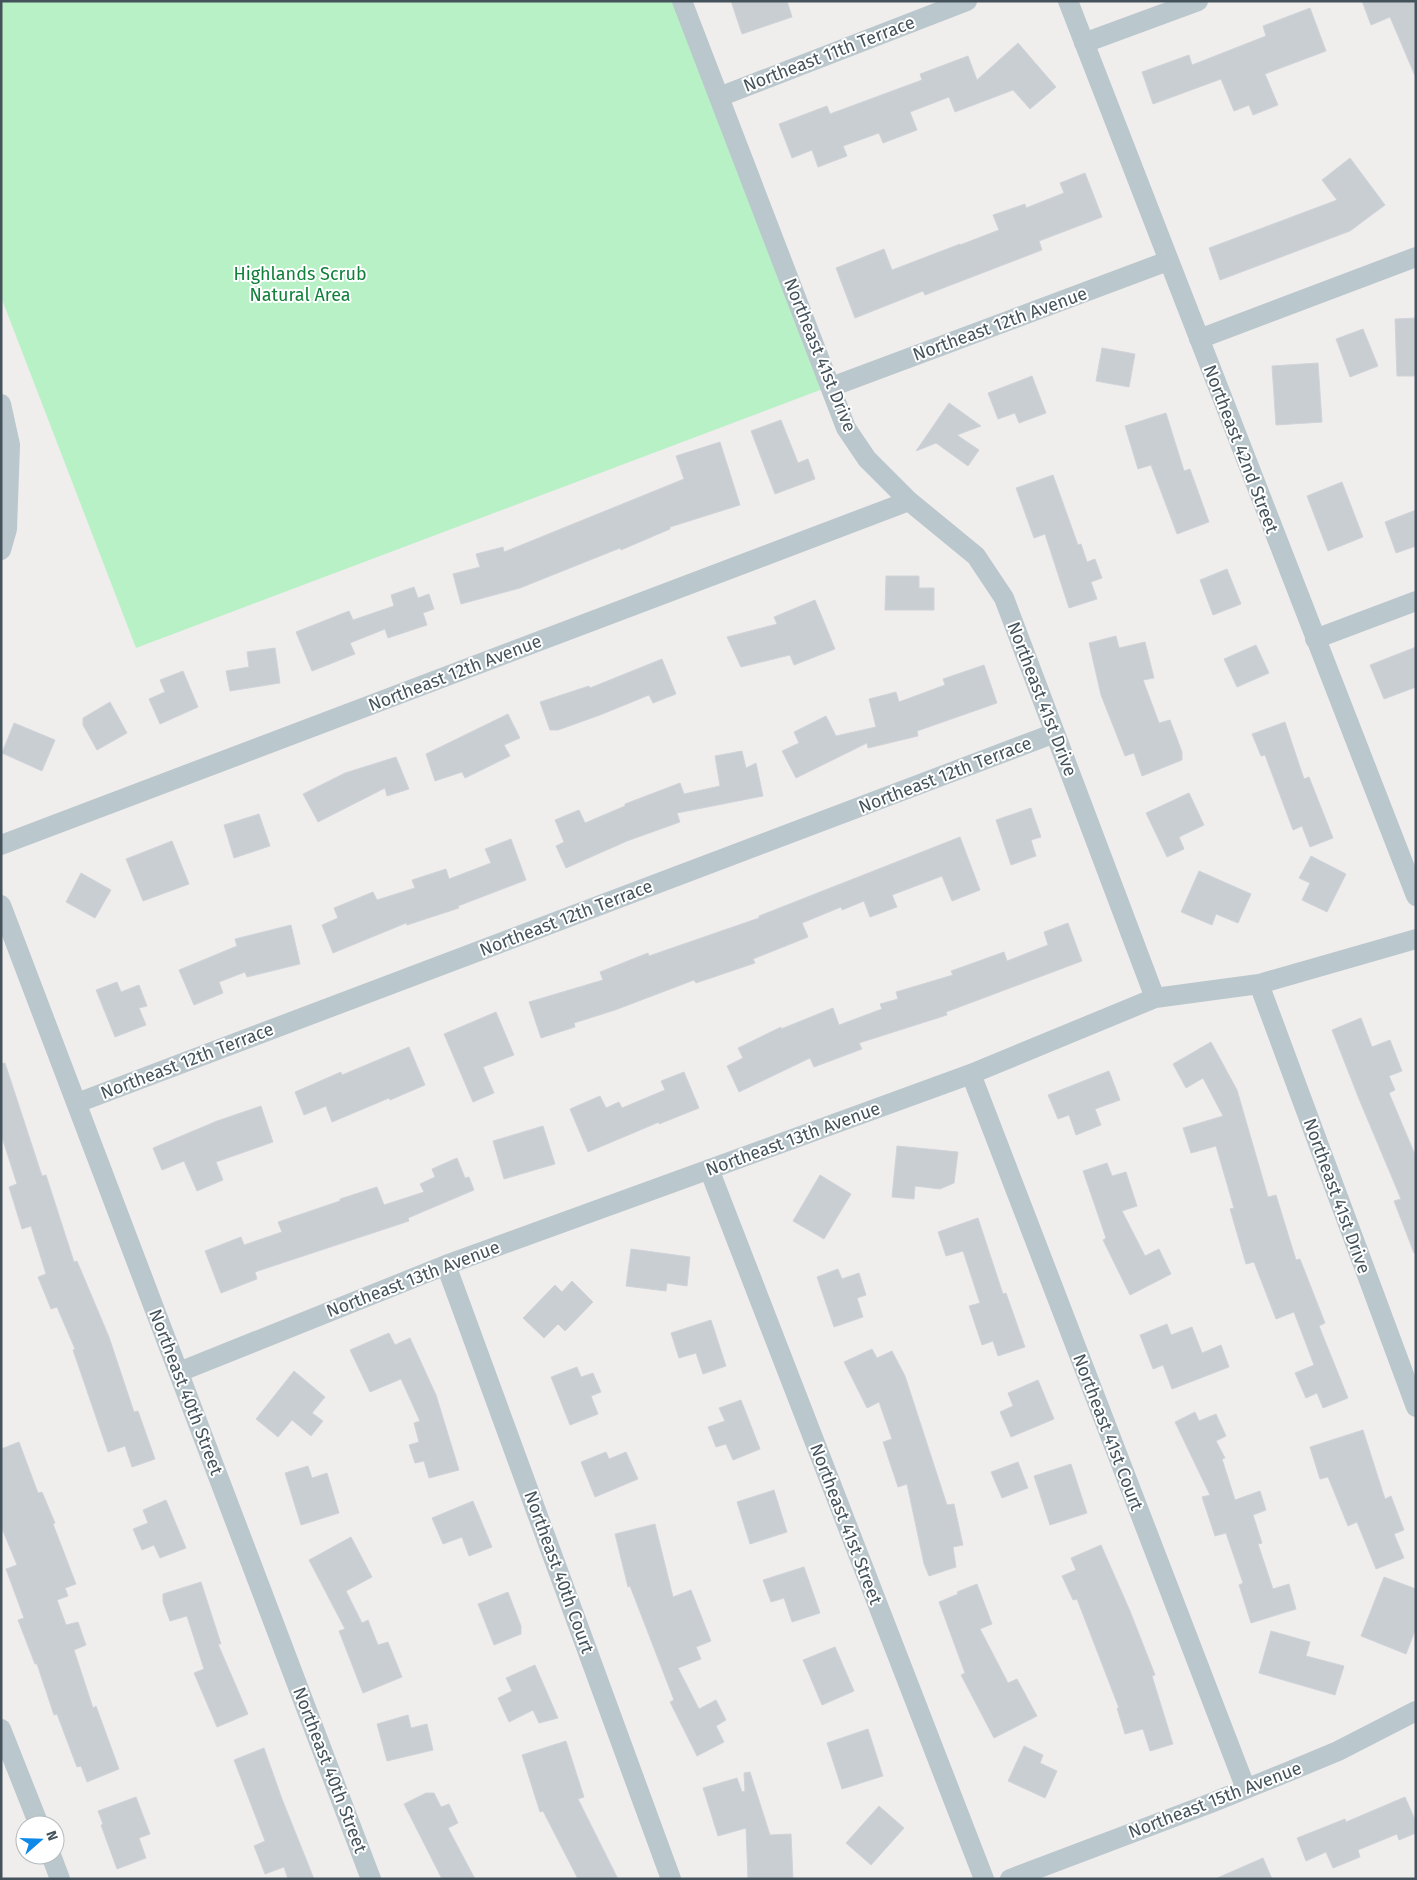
<svg xmlns="http://www.w3.org/2000/svg" width="1417" height="1880" font-family="'Fira Sans',sans-serif">
	<style>
		.green { fill: #b8f1c6 }
		.building { fill: #c9ced2; stroke: #d0d4d9 }
		.lines { fill: none; stroke-linecap: round; stroke-linejoin: round }
		.street { stroke: #bac7cd; stroke-width: 20 }
		.labels { text-anchor: middle; stroke-width: 4; stroke-linejoin: round; paint-order: stroke }
		.street-label { font-size: 18px; fill: #44535b; stroke: #fff }
		.park-label { font-size: 18px; fill: #11803b; stroke: #fff }
	</style>
	<rect width="100%" height="100%" fill="#f0eded"/>
	<path class="green" d="M 1,1 L 677,1 L 828,387 L 136,648 L 1,297 Z"/>
	<path class="building" d="M 731,1 L 787,1 L 792,17 L 742,34 Z
		M 1362,1 L 1416,1 L 1416,78 L 1390,17 L 1371,25 Z
		M 1310,8 L 1326,51 L 1265,74 L 1278,105 L 1253,115 L 1249,105 L 1234,111 L 1221,79 L 1153,104 L 1142,72 L 1189,55 L 1192,65 L 1266,36 L 1263,26 Z
		M 1018,43 L 1056,87 L 1030,109 L 1013,90 L 955,112 L 949,97 L 910,112 L 917,130 L 883,143 L 879,133 L 843,146 L 847,156 L 818,167 L 812,150 L 792,158 L 779,124 L 827,106 L 830,114 L 922,80 L 920,74 L 968,56 L 977,80 Z
		M 1350,158 L 1385,205 L 1350,231 L 1220,280 L 1209,248 L 1337,200 L 1322,180 Z
		M 1085,173 L 1102,217 L 1039,241 L 1042,250 L 925,295 L 923,291 L 855,318 L 836,268 L 884,249 L 892,270 L 960,244 L 960,245 L 999,230 L 993,215 L 1025,204 L 1026,208 L 1064,193 L 1060,183 Z
		M 1416,318 L 1416,376 L 1397,376 L 1395,319 Z
		M 1363,329 L 1378,366 L 1350,377 L 1336,339 Z
		M 1102,348 L 1135,354 L 1129,387 L 1096,381 Z
		M 1318,363 L 1322,422 L 1276,425 L 1272,366 Z
		M 1032,376 L 1046,413 L 1019,423 L 1015,413 L 998,419 L 988,393 Z
		M 949,403 L 981,426 L 957,435 L 979,450 L 968,466 L 936,443 L 916,451 Z
		M 1166,413 L 1184,471 L 1190,469 L 1209,522 L 1177,534 L 1151,465 L 1138,469 L 1125,426 Z
		M 781,420 L 798,463 L 808,459 L 815,479 L 775,494 L 751,431 Z
		M 720,442 L 740,505 L 670,527 L 670,529 L 621,550 L 620,548 L 520,588 L 461,604 L 453,574 L 480,567 L 476,554 L 503,547 L 504,552 L 684,479 L 676,456 Z
		M 1053,475 L 1078,545 L 1081,544 L 1087,562 L 1095,559 L 1102,578 L 1091,582 L 1097,599 L 1069,608 L 1045,534 L 1034,538 L 1016,488 Z
		M 1342,482 L 1363,537 L 1328,551 L 1307,496 Z
		M 1416,510 L 1416,546 L 1396,553 L 1385,522 Z
		M 1227,569 L 1241,604 L 1213,615 L 1200,580 Z
		M 886,576 L 919,576 L 919,588 L 934,588 L 934,610 L 885,610 Z
		M 414,587 L 418,598 L 429,594 L 434,609 L 423,613 L 427,625 L 388,638 L 385,629 L 350,643 L 355,654 L 312,671 L 296,632 L 349,611 L 353,620 L 394,606 L 391,595 Z
		M 815,600 L 835,649 L 794,665 L 790,655 L 741,667 L 727,637 L 777,624 L 774,617 Z
		M 1116,636 L 1119,648 L 1145,642 L 1154,678 L 1143,680 L 1159,723 L 1170,720 L 1182,752 L 1182,760 L 1142,776 L 1134,753 L 1125,756 L 1101,695 L 1089,643 Z
		M 1256,645 L 1269,673 L 1237,687 L 1224,659 Z
		M 1416,647 L 1416,687 L 1384,699 L 1370,665 Z
		M 275,648 L 280,683 L 230,691 L 226,671 L 249,667 L 247,652 Z
		M 662,659 L 676,694 L 653,703 L 649,695 L 600,715 L 558,730 L 550,730 L 540,702 L 589,686 L 590,688 Z
		M 984,665 L 997,703 L 917,731 L 918,736 L 868,748 L 867,743 L 796,778 L 782,751 L 799,743 L 794,732 L 826,716 L 836,736 L 876,727 L 869,699 L 896,692 L 899,702 L 945,685 L 943,679 Z
		M 183,671 L 198,707 L 160,724 L 149,699 L 165,692 L 160,680 Z
		M 110,702 L 127,733 L 97,750 L 83,725 L 83,718 Z
		M 508,714 L 520,738 L 504,745 L 510,756 L 465,778 L 462,772 L 435,781 L 426,754 Z
		M 1285,722 L 1304,779 L 1309,777 L 1333,838 L 1310,847 L 1302,826 L 1293,830 L 1265,755 L 1261,756 L 1252,734 Z
		M 14,723 L 55,740 L 42,771 L 2,753 Z
		M 742,751 L 746,768 L 756,763 L 763,796 L 677,813 L 680,822 L 627,841 L 566,868 L 556,846 L 564,842 L 555,820 L 579,810 L 585,823 L 625,806 L 625,804 L 680,783 L 684,794 L 720,786 L 715,756 Z
		M 396,757 L 409,789 L 387,796 L 385,788 L 318,822 L 303,794 L 345,773 Z
		M 1189,793 L 1204,825 L 1179,837 L 1184,849 L 1167,857 L 1146,813 Z
		M 1031,808 L 1041,837 L 1031,840 L 1036,856 L 1011,865 L 996,820 Z
		M 259,814 L 270,846 L 234,858 L 224,825 Z
		M 960,837 L 980,890 L 952,901 L 942,876 L 892,895 L 897,907 L 870,917 L 864,901 L 842,910 L 841,907 L 802,923 L 808,937 L 753,959 L 755,963 L 696,983 L 694,980 L 615,1010 L 574,1023 L 575,1027 L 541,1038 L 529,1002 L 603,980 L 600,972 L 648,953 L 649,956 L 759,918 L 759,916 Z
		M 511,839 L 526,880 L 458,906 L 459,908 L 407,925 L 406,923 L 333,953 L 322,925 L 338,918 L 334,908 L 373,892 L 377,900 L 415,888 L 412,880 L 446,869 L 449,879 L 491,863 L 485,849 Z
		M 172,841 L 189,884 L 143,901 L 126,859 Z
		M 1311,856 L 1346,874 L 1327,912 L 1302,900 L 1310,883 L 1299,878 Z
		M 1199,871 L 1251,894 L 1238,923 L 1216,914 L 1212,925 L 1181,912 Z
		M 81,873 L 111,890 L 95,918 L 66,902 Z
		M 1068,923 L 1082,961 L 946,1012 L 947,1015 L 859,1043 L 862,1049 L 814,1067 L 810,1058 L 739,1092 L 727,1066 L 743,1058 L 738,1048 L 781,1027 L 781,1029 L 833,1008 L 839,1025 L 882,1009 L 880,1004 L 898,999 L 896,992 L 953,975 L 951,971 L 1004,952 L 1007,961 L 1048,945 L 1044,932 Z
		M 291,925 L 300,964 L 247,977 L 245,972 L 219,982 L 223,993 L 194,1005 L 179,970 L 237,946 L 235,939 Z
		M 117,982 L 121,992 L 139,985 L 147,1006 L 139,1008 L 146,1025 L 115,1037 L 96,990 Z
		M 496,1012 L 514,1055 L 483,1067 L 494,1093 L 473,1102 L 444,1034 Z
		M 1361,1018 L 1372,1047 L 1390,1040 L 1402,1071 L 1389,1076 L 1395,1090 L 1389,1093 L 1416,1157 L 1416,1252 L 1414,1253 L 1394,1201 L 1401,1199 L 1359,1099 L 1332,1030 Z
		M 1211,1042 L 1237,1090 L 1268,1197 L 1276,1195 L 1296,1260 L 1300,1259 L 1325,1323 L 1319,1326 L 1348,1398 L 1323,1408 L 1317,1393 L 1306,1398 L 1295,1373 L 1314,1365 L 1294,1312 L 1276,1319 L 1254,1262 L 1246,1264 L 1230,1209 L 1234,1208 L 1216,1146 L 1191,1153 L 1183,1128 L 1223,1116 L 1203,1078 L 1186,1088 L 1173,1064 Z
		M 409,1047 L 425,1085 L 390,1100 L 389,1098 L 332,1122 L 326,1106 L 304,1115 L 295,1092 L 341,1072 L 342,1075 Z
		M 5,1063 L 42,1176 L 46,1175 L 74,1262 L 77,1261 L 109,1337 L 134,1412 L 138,1411 L 155,1459 L 132,1467 L 125,1446 L 108,1452 L 73,1350 L 75,1349 L 57,1307 L 51,1309 L 38,1277 L 46,1274 L 31,1226 L 22,1229 L 9,1187 L 17,1184 L 1,1134 L 1,1064 Z
		M 1109,1071 L 1120,1100 L 1095,1109 L 1101,1125 L 1076,1135 L 1069,1115 L 1058,1119 L 1048,1095 Z
		M 684,1072 L 699,1108 L 659,1124 L 659,1122 L 588,1152 L 570,1109 L 600,1096 L 606,1108 L 619,1102 L 622,1108 L 665,1090 L 661,1081 Z
		M 261,1106 L 273,1142 L 216,1162 L 223,1180 L 197,1191 L 184,1161 L 162,1170 L 153,1148 L 217,1121 Z
		M 543,1126 L 555,1164 L 504,1179 L 493,1141 Z
		M 897,1146 L 958,1152 L 954,1183 L 940,1189 L 915,1186 L 914,1199 L 892,1197 Z
		M 457,1158 L 465,1178 L 469,1177 L 474,1190 L 408,1218 L 409,1221 L 255,1272 L 257,1279 L 221,1293 L 205,1251 L 241,1237 L 244,1245 L 282,1232 L 278,1222 L 340,1201 L 340,1199 L 377,1187 L 384,1205 L 424,1192 L 420,1184 L 435,1177 L 432,1169 Z
		M 1107,1163 L 1112,1176 L 1126,1172 L 1137,1206 L 1122,1211 L 1145,1256 L 1159,1249 L 1171,1274 L 1130,1295 L 1103,1240 L 1106,1238 L 1083,1171 Z
		M 820,1175 L 851,1194 L 824,1239 L 793,1221 Z
		M 978,1218 L 1003,1294 L 1006,1293 L 1025,1347 L 998,1356 L 993,1341 L 982,1345 L 969,1306 L 980,1303 L 963,1251 L 946,1256 L 938,1232 Z
		M 631,1249 L 690,1257 L 687,1286 L 667,1283 L 666,1291 L 626,1286 Z
		M 838,1269 L 842,1279 L 859,1273 L 866,1295 L 857,1298 L 863,1317 L 834,1327 L 817,1277 Z
		M 572,1281 L 593,1302 L 565,1331 L 558,1324 L 544,1338 L 523,1318 L 555,1285 L 562,1292 Z
		M 711,1320 L 726,1366 L 703,1374 L 696,1353 L 679,1358 L 671,1333 Z
		M 1167,1324 L 1171,1335 L 1192,1327 L 1202,1353 L 1221,1345 L 1229,1367 L 1172,1389 L 1163,1365 L 1153,1369 L 1140,1335 Z
		M 389,1333 L 395,1345 L 410,1338 L 436,1395 L 459,1470 L 429,1478 L 424,1461 L 415,1463 L 409,1445 L 419,1442 L 414,1423 L 420,1421 L 401,1379 L 370,1392 L 350,1350 Z
		M 872,1349 L 877,1358 L 892,1351 L 905,1376 L 947,1505 L 954,1504 L 963,1545 L 953,1547 L 956,1567 L 929,1576 L 924,1564 L 907,1484 L 898,1487 L 883,1442 L 892,1439 L 879,1402 L 867,1408 L 844,1362 Z
		M 577,1367 L 581,1377 L 593,1373 L 601,1392 L 591,1396 L 598,1414 L 570,1425 L 551,1377 Z
		M 294,1371 L 325,1397 L 312,1413 L 323,1421 L 311,1436 L 292,1420 L 278,1437 L 256,1419 Z
		M 1038,1380 L 1054,1419 L 1011,1437 L 1000,1412 L 1013,1406 L 1008,1393 Z
		M 741,1400 L 760,1449 L 733,1460 L 726,1444 L 716,1447 L 708,1427 L 725,1421 L 719,1408 Z
		M 1195,1412 L 1199,1421 L 1216,1414 L 1226,1436 L 1216,1441 L 1225,1458 L 1222,1459 L 1235,1500 L 1260,1491 L 1266,1510 L 1253,1515 L 1262,1543 L 1258,1544 L 1273,1589 L 1289,1584 L 1296,1609 L 1251,1623 L 1239,1585 L 1243,1583 L 1226,1533 L 1215,1536 L 1202,1497 L 1210,1495 L 1175,1422 Z
		M 1363,1430 L 1385,1499 L 1391,1496 L 1404,1530 L 1394,1534 L 1404,1558 L 1376,1569 L 1357,1522 L 1348,1526 L 1328,1477 L 1320,1479 L 1310,1447 Z
		M 19,1442 L 38,1493 L 42,1492 L 55,1523 L 53,1524 L 76,1584 L 65,1588 L 68,1596 L 57,1600 L 66,1625 L 78,1622 L 86,1645 L 74,1650 L 93,1708 L 96,1706 L 119,1769 L 87,1782 L 81,1766 L 77,1767 L 57,1714 L 54,1715 L 37,1664 L 35,1664 L 18,1620 L 24,1618 L 6,1569 L 17,1565 L 1,1526 L 1,1449 Z
		M 606,1452 L 609,1459 L 626,1452 L 638,1479 L 595,1497 L 581,1462 Z
		M 1018,1462 L 1028,1488 L 1002,1498 L 991,1472 Z
		M 1071,1464 L 1087,1513 L 1050,1525 L 1034,1476 Z
		M 308,1466 L 312,1478 L 327,1473 L 339,1513 L 301,1525 L 285,1473 Z
		M 774,1490 L 787,1532 L 750,1544 L 737,1502 Z
		M 166,1500 L 186,1548 L 160,1558 L 154,1545 L 142,1550 L 133,1529 L 148,1523 L 143,1510 Z
		M 473,1501 L 492,1547 L 469,1556 L 462,1537 L 443,1544 L 432,1518 Z
		M 655,1524 L 673,1597 L 691,1590 L 711,1641 L 696,1647 L 701,1659 L 678,1668 L 699,1709 L 716,1700 L 726,1720 L 716,1726 L 724,1742 L 697,1756 L 670,1702 L 674,1700 L 630,1586 L 628,1587 L 615,1534 Z
		M 351,1537 L 372,1577 L 346,1591 L 362,1623 L 368,1620 L 378,1645 L 388,1642 L 402,1677 L 363,1693 L 339,1631 L 345,1629 L 309,1560 Z
		M 1101,1545 L 1130,1611 L 1155,1675 L 1152,1676 L 1173,1744 L 1150,1751 L 1143,1729 L 1125,1734 L 1117,1708 L 1119,1708 L 1077,1599 L 1073,1600 L 1062,1576 L 1076,1570 L 1071,1558 Z
		M 804,1567 L 820,1613 L 792,1622 L 784,1598 L 771,1602 L 763,1580 Z
		M 1384,1577 L 1416,1589 L 1416,1628 L 1406,1654 L 1361,1636 Z
		M 201,1582 L 221,1644 L 218,1644 L 248,1714 L 217,1727 L 194,1673 L 204,1669 L 187,1616 L 170,1621 L 163,1602 L 163,1594 Z
		M 977,1584 L 992,1624 L 980,1629 L 1008,1683 L 1017,1679 L 1037,1716 L 994,1738 L 961,1675 L 965,1673 L 939,1602 L 958,1594 L 957,1592 Z
		M 508,1592 L 521,1626 L 521,1634 L 494,1645 L 478,1604 Z
		M 1271,1631 L 1310,1642 L 1306,1656 L 1344,1666 L 1335,1695 L 1259,1673 Z
		M 835,1647 L 854,1691 L 822,1705 L 803,1660 Z
		M 535,1665 L 558,1718 L 539,1723 L 533,1710 L 509,1722 L 498,1698 L 512,1691 L 506,1678 Z
		M 408,1715 L 411,1728 L 427,1724 L 433,1750 L 387,1761 L 377,1724 Z
		M 868,1729 L 883,1776 L 842,1789 L 827,1743 Z
		M 566,1741 L 584,1797 L 578,1799 L 618,1879 L 578,1879 L 543,1811 L 540,1812 L 522,1755 Z
		M 1024,1746 L 1043,1755 L 1040,1763 L 1057,1771 L 1045,1798 L 1008,1781 Z
		M 264,1748 L 282,1799 L 314,1879 L 288,1879 L 284,1867 L 265,1874 L 254,1846 L 265,1841 L 234,1760 Z
		M 750,1772 L 770,1835 L 791,1834 L 793,1879 L 748,1879 L 746,1828 L 718,1836 L 703,1788 L 737,1778 L 742,1792 L 745,1791 L 744,1773 Z
		M 426,1793 L 434,1793 L 441,1807 L 449,1804 L 458,1823 L 448,1828 L 475,1879 L 442,1879 L 404,1804 Z
		M 136,1797 L 150,1834 L 139,1838 L 146,1858 L 117,1869 L 101,1825 L 103,1824 L 98,1811 Z
		M 1405,1797 L 1416,1822 L 1416,1833 L 1399,1840 L 1397,1834 L 1358,1850 L 1360,1857 L 1333,1868 L 1326,1852 L 1306,1861 L 1297,1838 L 1345,1819 L 1346,1822 Z
		M 879,1806 L 904,1828 L 871,1865 L 846,1843 Z
		M 1263,1858 L 1272,1879 L 1215,1879 Z"/>
	<g class="lines">
		<path class="street" d="M 682,1 L 846,428 L 867,459 L 909,501 L 976,556 L 1004,598 L 1155,998
			M 1068,1 L 1416,896
			M 1084,43 L 1198,1
			M 719,97 L 967,1
			M 1199,339 L 1416,257
			M 831,387 L 1168,261
			M 1,404 L 10,445 L 7,529 L 1,550
			M 1315,639 L 1416,601
			M 1,845 L 909,501
			M 1,905 L 371,1879
			M 1259,984 L 1416,1407
			M 971,1074 L 1246,1789
			M 77,1103 L 1055,733
			M 709,1169 L 984,1879
			M 446,1265 L 671,1879
			M 179,1372 L 446,1265 L 971,1074 L 1155,998 L 1259,984 L 1416,939
			M 1,1729 L 39,1825
			M 51,1855 L 60,1879
			M 1010,1879 L 1211,1803 L 1290,1771 L 1338,1751 L 1416,1711"/>
	</g>
	<g class="labels">
		<g class="street-label">
			<text transform="translate(829 54) rotate(-21)" y="6">Northeast 11th Terrace</text>
			<text transform="translate(1000 324) rotate(-20)" y="6">Northeast 12th Avenue</text>
			<text transform="translate(820 355) rotate(68)" y="6">Northeast 41st Drive</text>
			<text transform="translate(1241 449) rotate(69)" y="6">Northeast 42nd Street</text>
			<text transform="translate(455 673) rotate(-21)" y="6">Northeast 12th Avenue</text>
			<text transform="translate(1042 699) rotate(69)" y="6">Northeast 41st Drive</text>
			<text transform="translate(945 775) rotate(-21)" y="6">Northeast 12th Terrace</text>
			<text transform="translate(566 918) rotate(-21)" y="6">Northeast 12th Terrace</text>
			<text transform="translate(187 1061) rotate(-21)" y="6">Northeast 12th Terrace</text>
			<text transform="translate(793 1139) rotate(-20)" y="6">Northeast 13th Avenue</text>
			<text transform="translate(1337 1196) rotate(70)" y="6">Northeast 41st Drive</text>
			<text transform="translate(413 1279) rotate(-21)" y="6">Northeast 13th Avenue</text>
			<text transform="translate(186 1392) rotate(69)" y="6">Northeast 40th Street</text>
			<text transform="translate(1108 1432) rotate(69)" y="6">Northeast 41st Court</text>
			<text transform="translate(846 1524) rotate(69)" y="6">Northeast 41st Street</text>
			<text transform="translate(559 1572) rotate(70)" y="6">Northeast 40th Court</text>
			<text transform="translate(330 1770) rotate(69)" y="6">Northeast 40th Street</text>
			<text transform="translate(1215 1800) rotate(-21)" y="6">Northeast 15th Avenue</text>
		</g>
		<g class="park-label">
			<text x="300" y="280">Highlands Scrub<tspan x="300" dy="21">Natural Area</tspan></text>
		</g>
	</g>
	<rect width="1417" height="1880" fill="none" stroke="#44535b" stroke-width="5"/>
	<g transform="translate(40 1840) rotate(70)"><circle r="24" fill="#ffffff" stroke="#b4babd"/>
	<path d="M0-4L9 19L0 12L-9 19Z" fill="#0f89e7"/>
	<text y="-8" font-size="14" font-weight="bold" text-anchor="middle" fill="#44535b">N</text>
	</g>
</svg>
